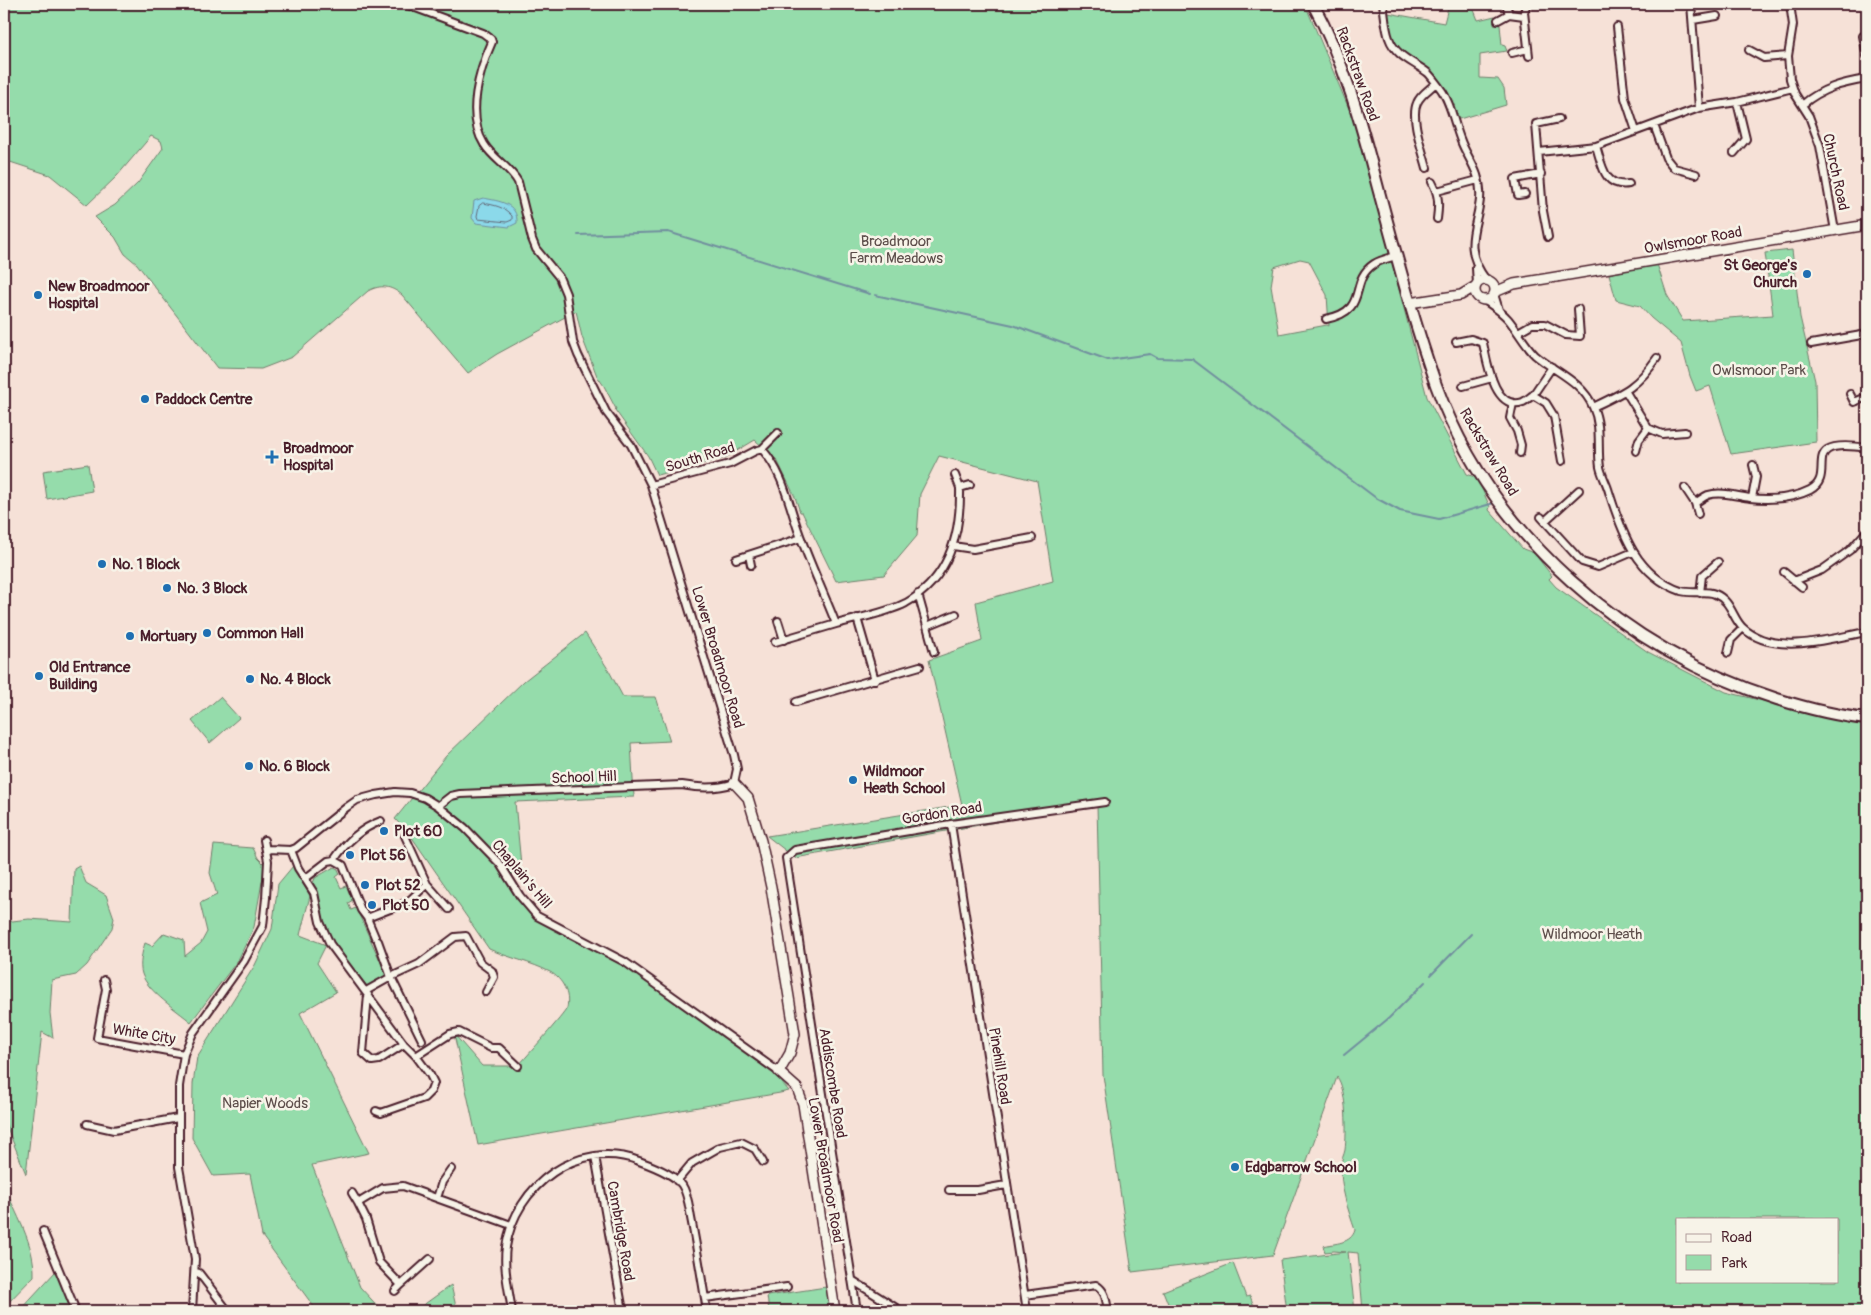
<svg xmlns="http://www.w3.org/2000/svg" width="1871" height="1315" font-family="Pangolin,sans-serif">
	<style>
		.green { fill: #95dcab; stroke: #707e6b; fill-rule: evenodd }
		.water { fill: #8bd9ea; stroke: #718f9e }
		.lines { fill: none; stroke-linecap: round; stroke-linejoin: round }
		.shore { stroke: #646977; stroke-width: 1 }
		.stream { stroke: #718f9e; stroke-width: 2 }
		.minor-casing { stroke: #4a1f2b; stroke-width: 10 }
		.tertiary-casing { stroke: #4a1f2b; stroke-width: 12 }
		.primary-casing { stroke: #4a1f2b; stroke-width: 14 }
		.minor { stroke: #f7f3e8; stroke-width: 6 }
		.tertiary { stroke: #f7f3e8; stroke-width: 9 }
		.primary { stroke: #f7f3e8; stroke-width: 10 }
		.poi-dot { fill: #1f6fb2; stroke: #f7f3e8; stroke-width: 2 }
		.labels { text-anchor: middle; stroke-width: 5; stroke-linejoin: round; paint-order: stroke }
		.street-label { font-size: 15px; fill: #4a1f2b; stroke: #f7f3e8 }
		.park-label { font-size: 15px; fill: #5d4e4b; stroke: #f7f3e8 }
		.poi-label { font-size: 15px; font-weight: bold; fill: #4a1f2b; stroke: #f7f3e8; text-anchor: start }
	</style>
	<rect width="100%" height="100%" fill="#f6e1d7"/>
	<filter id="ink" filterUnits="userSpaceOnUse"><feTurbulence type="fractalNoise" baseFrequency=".02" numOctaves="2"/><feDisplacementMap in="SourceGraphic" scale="10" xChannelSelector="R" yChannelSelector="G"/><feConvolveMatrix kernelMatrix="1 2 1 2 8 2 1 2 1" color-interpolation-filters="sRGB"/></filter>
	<g filter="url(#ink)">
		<path class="green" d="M 4,4 L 1305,4 L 1357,128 L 1427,397 L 1467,474 L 1477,478 L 1490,507 L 1489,510 L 1523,549 L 1534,553 L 1552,576 L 1549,579 L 1556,587 L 1648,652 L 1726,692 L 1867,726 L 1867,1311 L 1363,1311 L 1358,1253 L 1348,1252 L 1355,1311 L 1287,1311 L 1280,1260 L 1346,1252 L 1334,1251 L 1325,1252 L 1323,1246 C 1335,1243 1351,1244 1355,1230 C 1348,1210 1340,1186 1341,1165 C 1341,1160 1344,1155 1345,1150 C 1347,1134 1347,1089 1337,1077 L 1273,1255 L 1132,1272 L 1103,1075 L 1097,804 L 795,858 L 767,836 L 962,805 L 929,660 L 982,641 L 976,602 L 1053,581 L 1037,481 L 939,456 L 920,494 L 917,536 L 884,575 L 836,581 L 802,512 L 800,512 L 795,497 L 777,460 L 755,440 L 725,458 L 657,475 L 648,456 L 615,410 L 616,409 L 604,386 L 597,376 L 582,337 L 576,311 L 497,354 L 468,373 L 402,295 C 391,286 381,284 368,291 L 292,357 L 261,369 L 217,368 L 137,264 L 125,254 L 115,237 L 95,217 L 115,205 L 138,183 L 163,148 L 161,141 L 151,136 L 117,176 L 87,205 L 50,175 L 4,160 ZM 1300,259 L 1309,261 L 1327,295 L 1329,326 L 1327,325 L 1279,334 L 1271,286 L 1274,267 ZM 1677,1219 L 1837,1219 L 1837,1281 L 1677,1281 Z
			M 1449,4 L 1472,5 L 1478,20 L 1495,16 L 1494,24 L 1500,25 L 1502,45 L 1505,46 L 1507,51 L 1480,55 L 1480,78 L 1498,79 L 1504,88 L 1506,105 L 1456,120 L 1442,86 L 1430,71 L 1404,54 L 1391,39 L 1388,13 L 1444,23 Z
			M 1792,250 L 1800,317 L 1815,381 L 1816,442 L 1731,454 L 1710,386 L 1696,391 L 1690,376 L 1681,343 L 1651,318 L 1640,306 L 1616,300 L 1609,274 L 1657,264 L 1667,295 L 1683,321 L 1773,315 L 1765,253 Z
			M 88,464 L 92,491 L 47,499 L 43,471 Z
			M 585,633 L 608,669 L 623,697 L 656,697 L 670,741 L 631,743 L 634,797 L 515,802 L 521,865 L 509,878 L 537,916 L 625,962 L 776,1076 L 789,1091 L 780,1093 L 478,1145 L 454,1034 L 482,1066 L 518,1066 C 526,1057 564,1015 567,1008 C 570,994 563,979 550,972 C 531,962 509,958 489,949 L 411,836 L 395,819 L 446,756 L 524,681 Z
			M 220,697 L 239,718 L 210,743 L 192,721 Z
			M 214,845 L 253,848 L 258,858 L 265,865 L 254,927 L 238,960 L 191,1022 C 177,1010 148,992 142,974 C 139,965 142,952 145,943 L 152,946 L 164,933 L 184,940 L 185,956 L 201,943 L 207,932 L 200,903 L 217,895 L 210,873 Z
			M 79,866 L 86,883 L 106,895 L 114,918 L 112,928 L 87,965 L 76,975 L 52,980 L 50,1013 L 53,1038 L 42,1032 L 26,1174 L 4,1120 L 4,922 L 29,919 L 72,922 L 74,869 Z
			M 293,866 L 310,896 L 300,935 L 326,945 L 317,963 L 336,992 L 300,1013 L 369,1153 L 312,1165 L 360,1287 L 382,1311 L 317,1311 L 262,1236 L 250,1174 L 213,1176 L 192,1138 L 193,1084 L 197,1057 L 255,965 L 272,929 L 278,884 Z
			M 334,867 L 338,869 L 340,874 L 336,877 L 341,888 L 348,885 L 353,900 L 348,903 L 351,910 L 356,908 L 388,978 L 368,987 C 355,970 339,953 330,935 C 321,919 321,899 313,883 L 315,878 Z
			M 4,1185 C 15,1213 35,1244 34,1276 L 4,1307 Z
			M 1233,1263 L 1246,1297 L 1250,1296 L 1256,1311 L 1218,1311 L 1217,1310 L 1212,1311 L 1171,1311 L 1163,1291 Z
			M 56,1271 L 71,1311 L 19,1311 Z
			M 451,1285 L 457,1311 L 415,1311 Z
			M 826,1287 L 830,1311 L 769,1311 L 767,1296 Z"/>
		<path class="water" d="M 483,198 C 499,201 518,203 517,223 L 509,227 L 476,223 L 472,218 L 474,201 Z"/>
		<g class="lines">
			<path class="shore" d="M 483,203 C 494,205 505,207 512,216 L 512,220 L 507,222 L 478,219 L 477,216 L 479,206 Z"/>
			<path class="stream" d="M 578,235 L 668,232 L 870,294
				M 875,295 L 1013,325 L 1108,360 L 1150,354 L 1157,358 L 1192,359 L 1376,498 L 1400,511 L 1439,519 L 1494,503 L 1495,504
				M 1431,975 L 1471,934
				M 1344,1055 L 1389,1018 L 1425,982"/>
			<g class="minor-casing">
				<path id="minor" d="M 405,4 L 483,33 L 491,39 L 492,42 C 479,71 466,115 484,144 C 493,159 510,167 518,182 L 532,239 L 536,249 L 559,277 L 566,294 L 573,342 L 578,355 L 606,412 L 631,445 L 651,485 L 734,755 L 737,769 L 734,783 C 718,789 698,788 682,785 L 460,794 L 451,796 L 438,806
					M 1383,4 C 1385,15 1385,27 1389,38 C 1395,56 1414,62 1428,73 C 1432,77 1436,83 1440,88 C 1451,102 1454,124 1461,141 C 1465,152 1473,163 1477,175 C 1491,215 1453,238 1487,281
					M 1506,4 L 1509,14
					M 1527,4 L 1524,12 L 1529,56
					M 1691,4 L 1699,108
					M 1790,4 L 1793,25 L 1788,56 L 1790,79 L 1795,94 L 1809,116 L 1820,146 L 1835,231
					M 1498,20 L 1509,14 L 1524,16
					M 1693,20 L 1717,16
					M 1617,27 L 1625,98 L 1636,131
					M 1863,36 L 1867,56
					M 1749,50 L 1764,58 L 1788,56
					M 1512,53 L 1528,49
					M 1802,105 C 1822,88 1842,83 1867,79
					M 1654,125 L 1666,158 L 1674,168 L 1696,174
					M 1596,146 C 1602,165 1604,188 1629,184
					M 1539,152 L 1596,146 L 1699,108 L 1737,102 L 1793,88
					M 1734,153 L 1746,139 L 1737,102
					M 1427,168 C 1423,152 1410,118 1417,103 C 1420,95 1430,89 1436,83
					M 1432,182 C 1439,195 1439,204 1437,219
					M 1437,191 L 1478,180
					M 1525,194 L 1518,195 L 1515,179 L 1541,174
					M 1548,237 L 1543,211 L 1536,124 L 1559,119
					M 1476,268 L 1477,284
					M 1494,294 L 1499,310
					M 1484,300 C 1493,306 1501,311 1508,319 C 1518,331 1524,344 1535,355 C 1555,372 1582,381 1593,407 C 1602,427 1597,447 1600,467 C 1602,476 1607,484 1609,492 C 1622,533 1637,576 1681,591 C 1692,594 1705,590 1715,594 C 1732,601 1732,618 1743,628 C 1775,657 1830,638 1867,632
					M 1326,319 C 1371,310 1347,282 1374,264 C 1380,260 1389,258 1396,256
					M 1518,332 L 1532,324 L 1545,324 L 1566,335 L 1580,336 L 1578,309
					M 1456,342 L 1471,339 L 1483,343 C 1487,361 1494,412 1523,402 C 1527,400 1530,397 1533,395 L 1546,403 L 1554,416 L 1562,461
					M 1811,344 L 1867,334
					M 1463,386 L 1492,378
					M 1626,392 L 1648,428 L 1662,434 L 1685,432
					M 1850,394 L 1854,402 L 1867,397
					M 1533,395 L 1552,367
					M 1513,403 L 1510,418 L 1517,431 L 1521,445 L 1520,453
					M 1593,407 C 1625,392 1637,387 1657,358
					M 762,449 C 783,473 788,501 798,530 C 809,562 824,593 836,624 C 858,618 887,613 906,603 C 949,579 961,533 960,488 L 970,485
					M 1636,451 L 1639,440 L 1648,428
					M 955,475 L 960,488
					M 651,485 L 730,464 L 755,451 L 762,449 L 778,433
					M 1685,488 L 1695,503
					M 1752,498 L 1756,477 L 1753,465
					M 1698,514 L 1695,503 C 1699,501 1703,497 1708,495 C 1721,491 1736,496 1750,498 C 1769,500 1792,499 1810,490 C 1839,475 1794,437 1867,448
					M 1541,517 L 1582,562 L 1598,567 L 1633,552
					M 1545,521 L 1579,490
					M 953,546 L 973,549 L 1032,538
					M 749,555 L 751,565
					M 736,559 L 801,538
					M 1784,572 L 1802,587
					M 1794,581 L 1822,570 L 1850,550 L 1867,531
					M 1700,593 L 1702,576 L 1718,562
					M 918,594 L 927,626 L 956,614
					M 857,618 L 875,680
					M 778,621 L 784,640
					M 927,626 L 934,652
					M 775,642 L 836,624
					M 1728,653 L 1731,640 L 1743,628
					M 796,702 L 920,666
					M 951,824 L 1027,1311
					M 405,836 L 427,884 L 449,909
					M 267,849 L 291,850 L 296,848 L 347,807 L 357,800 L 376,795 L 395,792 L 410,793 L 425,798 L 438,806 L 465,828 L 500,864 L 520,896 L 537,916 L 625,962 L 779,1072
					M 291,850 L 298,868 L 314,893 L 320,922 L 330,944 L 404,1044 L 416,1056 L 450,1034 L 459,1032 L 491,1048 L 499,1048 L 518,1066
					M 334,860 C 346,842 362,828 381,821
					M 306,878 L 328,861 L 334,860 L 343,865 L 361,910 L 367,918 L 408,902 L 427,884
					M 367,918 L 375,937
					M 378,941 L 391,977 L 422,1040
					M 104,980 L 106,989 L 97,1038 L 184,1054
					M 366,991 L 391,977 L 419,964 L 455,937 L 466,936 L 480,962 L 492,971 L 494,977 L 486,992
					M 368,995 L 363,1053 L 372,1061 L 379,1060 L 404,1044
					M 376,1111 L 381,1113 L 424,1098 L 431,1091 L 434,1083 L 430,1075 L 416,1056
					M 87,1124 L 114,1130 L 178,1118
					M 595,1156 L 623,1311
					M 677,1181 L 692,1163 L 720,1147 L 741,1142 L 755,1149 L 763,1162
					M 949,1190 L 978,1190 L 1006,1185
					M 352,1193 L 358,1203
					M 437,1198 L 442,1182 L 451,1169
					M 43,1231 L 76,1311
					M 430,1259 L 401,1285 L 379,1262 L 366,1219 L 358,1203 L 383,1188 L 403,1186 L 511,1225
					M 195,1272 L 199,1273 L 228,1311
					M 852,1280 L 901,1311
					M 395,1291 L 401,1285
					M 1025,1295 L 1096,1285 C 1106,1291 1106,1300 1108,1311
					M 705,1298 L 787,1287
					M 192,1311 L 195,1259 L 179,1167 L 179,1086 L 184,1054 L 193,1033 L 244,961 L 263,926 L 266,898 L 268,861 L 264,840
					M 512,1311 C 509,1291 503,1268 506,1247 C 515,1186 578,1138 639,1161 C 650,1165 675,1175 682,1185 C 688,1194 689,1207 691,1218 C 697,1249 702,1280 707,1311
					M 857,1311 L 786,858 L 795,850 L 951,824 L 1105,802"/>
			</g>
			<g class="tertiary-casing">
				<path id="tertiary" d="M1475 290a10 10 0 1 1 20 0a10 10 0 1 1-20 0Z
					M 1495,292 L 1514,284 L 1867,225
					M 1409,303 L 1461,295 L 1476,286
					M 734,783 L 748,798 L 761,841 L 771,887 L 795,1034 L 790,1053 L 779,1072 L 797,1088 L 803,1104 L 835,1311"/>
			</g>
			<g class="primary-casing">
				<path id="primary" d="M 1313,4 C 1345,63 1361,123 1378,188 C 1396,254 1413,320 1436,385 C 1491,535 1626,651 1777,699 C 1806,708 1837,716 1867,719"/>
			</g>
			<use href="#minor" class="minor"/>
			<use href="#tertiary" class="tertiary"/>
			<use href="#primary" class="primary"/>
		</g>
	</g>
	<g class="poi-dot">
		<circle cx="1807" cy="274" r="5"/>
		<circle cx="38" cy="295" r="5"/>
		<circle cx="145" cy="399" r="5"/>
		<path d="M269.5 449.5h5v5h5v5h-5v5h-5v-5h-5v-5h5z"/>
		<circle cx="102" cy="564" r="5"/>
		<circle cx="167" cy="588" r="5"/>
		<circle cx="207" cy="633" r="5"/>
		<circle cx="130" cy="636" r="5"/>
		<circle cx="39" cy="676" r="5"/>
		<circle cx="250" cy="679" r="5"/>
		<circle cx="249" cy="766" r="5"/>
		<circle cx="853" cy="780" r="5"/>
		<circle cx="384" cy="831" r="5"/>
		<circle cx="350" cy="855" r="5"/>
		<circle cx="365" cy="885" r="5"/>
		<circle cx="372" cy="905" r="5"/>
		<circle cx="1235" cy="1167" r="5"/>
	</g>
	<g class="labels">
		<g class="street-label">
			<text transform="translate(1358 74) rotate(70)" y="5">Rackstraw Road</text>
			<text transform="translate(1836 172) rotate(78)" y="5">Church Road</text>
			<text transform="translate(1693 240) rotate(-10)" y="5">Owlsmoor Road</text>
			<text transform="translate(1489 452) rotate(59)" y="5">Rackstraw Road</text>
			<text transform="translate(700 457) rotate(-17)" y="5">South Road</text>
			<text transform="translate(718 657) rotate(73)" y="5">Lower Broadmoor Road</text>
			<text transform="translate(584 777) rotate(-2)" y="5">School Hill</text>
			<text transform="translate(942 813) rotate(-9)" y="5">Gordon Road</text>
			<text transform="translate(522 874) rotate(50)" y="5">Chaplain's Hill</text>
			<text transform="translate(144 1034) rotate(10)" y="5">White City</text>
			<text transform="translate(1000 1066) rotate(81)" y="5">Pinehill Road</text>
			<text transform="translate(833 1083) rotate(81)" y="5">Addiscombe Road</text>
			<text transform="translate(826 1170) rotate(80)" y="5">Lower Broadmoor Road</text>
			<text transform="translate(621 1231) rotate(80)" y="5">Cambridge Road</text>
		</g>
		<g class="park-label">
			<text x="896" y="246">Broadmoor<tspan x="896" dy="17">Farm Meadows</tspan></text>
			<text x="1759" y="375">Owlsmoor Park</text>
			<text x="1592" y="939">Wildmoor Heath</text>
			<text x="265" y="1108">Napier Woods</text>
		</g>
		<g class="poi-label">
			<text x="1797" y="270" text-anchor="end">St George's<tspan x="1797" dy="17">Church</tspan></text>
			<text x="48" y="291">New Broadmoor<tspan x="48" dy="17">Hospital</tspan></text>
			<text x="155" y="404">Paddock Centre</text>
			<text x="283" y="453">Broadmoor<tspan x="283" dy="17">Hospital</tspan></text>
			<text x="112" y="569">No. 1 Block</text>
			<text x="177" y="593">No. 3 Block</text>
			<text x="217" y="638">Common Hall</text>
			<text x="140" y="641">Mortuary</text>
			<text x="49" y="672">Old Entrance<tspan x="49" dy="17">Building</tspan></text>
			<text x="260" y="684">No. 4 Block</text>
			<text x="259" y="771">No. 6 Block</text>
			<text x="863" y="776">Wildmoor<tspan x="863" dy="17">Heath School</tspan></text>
			<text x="394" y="836">Plot 60</text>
			<text x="360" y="860">Plot 56</text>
			<text x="375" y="890">Plot 52</text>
			<text x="382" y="910">Plot 50</text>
			<text x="1245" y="1172">Edgbarrow School</text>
		</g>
	</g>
	<rect width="1871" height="1315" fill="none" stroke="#f7f3e8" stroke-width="20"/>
	<rect x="10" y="10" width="1851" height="1295" fill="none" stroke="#4a1f2b" stroke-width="2" filter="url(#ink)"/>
	<rect x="1676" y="1218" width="162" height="65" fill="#f7f3e8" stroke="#b29e9c"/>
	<rect x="1686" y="1234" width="25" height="8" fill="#f7f3e8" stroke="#b29e9c"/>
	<text x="1721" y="1242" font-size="15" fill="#4a1f2b">Road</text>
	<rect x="1686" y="1255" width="25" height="15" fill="#95dcab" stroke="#b29e9c"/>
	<text x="1721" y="1268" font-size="15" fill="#4a1f2b">Park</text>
</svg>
